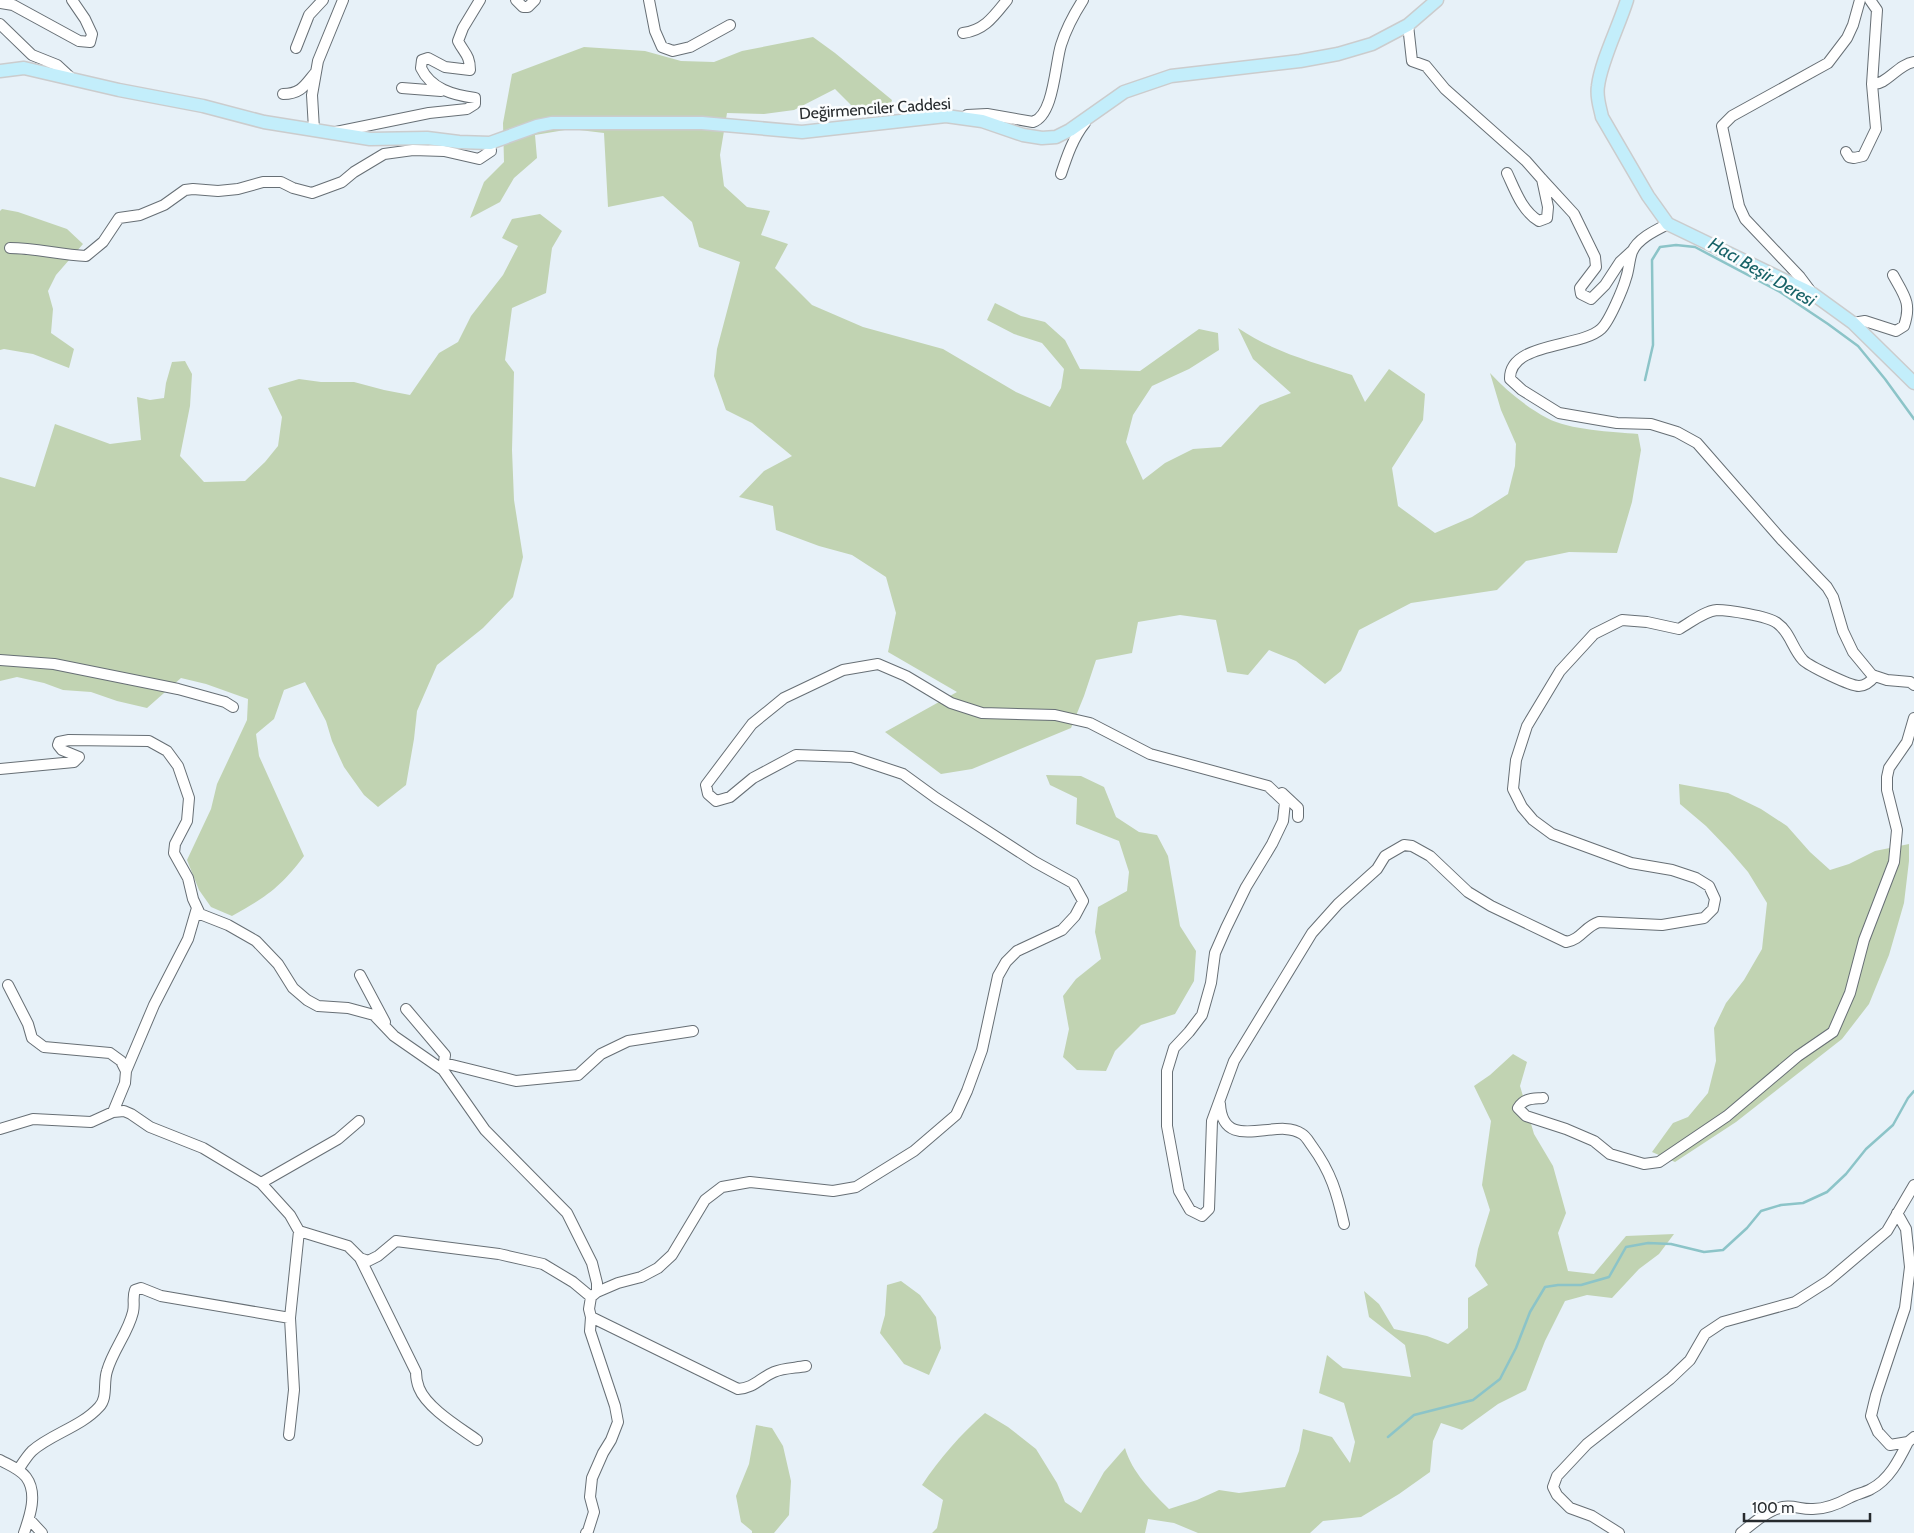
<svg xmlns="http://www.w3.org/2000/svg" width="1914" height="1533" font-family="Cabin,sans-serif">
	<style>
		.green { fill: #c1d3b2 }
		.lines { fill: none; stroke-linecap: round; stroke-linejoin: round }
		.stream { stroke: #8cc4c8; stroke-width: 2.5 }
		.minor-casing { stroke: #676f75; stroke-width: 12 }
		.major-casing { stroke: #cbcccd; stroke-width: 15 }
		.minor { stroke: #fff; stroke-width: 10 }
		.major { stroke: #c3eefb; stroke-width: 12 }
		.labels { text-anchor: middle; stroke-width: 5; stroke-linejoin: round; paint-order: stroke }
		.street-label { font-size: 16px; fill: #262a2d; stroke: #fbfdfe }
		.water-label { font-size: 18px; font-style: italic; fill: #186368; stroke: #fbfdfe }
	</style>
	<rect width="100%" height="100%" fill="#e7f1f8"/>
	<path class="green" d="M 813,37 L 835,53 L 892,100 L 887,116 L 858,112 L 835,89 L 794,110 L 764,114 L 727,113 L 720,155 L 724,186 L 747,207 L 770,211 L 761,235 L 788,244 L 775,268 L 812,305 L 863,327 L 943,349 L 1016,392 L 1050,407 L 1061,388 L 1064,369 L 1042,343 L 1014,334 L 987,320 L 995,303 L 1021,316 L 1045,322 L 1065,340 L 1080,369 L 1140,371 L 1199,329 L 1218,333 L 1219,350 L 1189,369 L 1152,386 L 1133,415 L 1126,442 L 1143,480 L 1165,463 L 1193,449 L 1221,447 L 1260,405 L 1291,393 L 1253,359 L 1238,328 C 1273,352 1313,362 1352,375 L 1365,402 L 1389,369 L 1425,394 L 1423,420 L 1392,468 L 1398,506 L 1435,533 L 1472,517 L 1508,494 L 1515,466 L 1516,444 L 1501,410 L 1490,373 C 1507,391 1525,406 1547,418 C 1569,430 1613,432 1638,434 L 1641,450 L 1632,502 L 1617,553 L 1569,552 L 1526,561 L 1497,590 L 1411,603 L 1359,630 L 1341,671 L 1325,684 L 1296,661 L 1269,650 L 1248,675 L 1227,672 L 1216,620 L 1180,615 L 1138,622 L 1132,653 L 1096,660 L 1084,696 L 1071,728 L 972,769 L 941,774 L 885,732 L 957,692 L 888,652 L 896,613 L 886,577 L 852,555 L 819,546 L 776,530 L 773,506 L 739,497 L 764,471 L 792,456 L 752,423 L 726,410 L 714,376 L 717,349 L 740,262 L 699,247 L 692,222 L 663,196 L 608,207 L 604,133 L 571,129 L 535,135 L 537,158 L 514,178 L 500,202 L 470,218 L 484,182 L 504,162 L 503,123 L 512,74 L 584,47 L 645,51 L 681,61 L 714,62 L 742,51 Z
		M 2,209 L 18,212 L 67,229 L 83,244 L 56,275 L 48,291 L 53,309 L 51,333 L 74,349 L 69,368 L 33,354 L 4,349 L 0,350 L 0,211 Z
		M 540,214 L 562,231 L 552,248 L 546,293 L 512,308 L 505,360 L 514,372 L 512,450 L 514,500 L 523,557 L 513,597 L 483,628 L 437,665 L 417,711 L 414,739 L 406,785 L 378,807 L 364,795 L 344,767 L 332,741 L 326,721 L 305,682 L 284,690 L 274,719 L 256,734 L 259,756 L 304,856 C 281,887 265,898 232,916 L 211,907 L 199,890 L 187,860 L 211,809 L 217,784 L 247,720 L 248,699 L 206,684 L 181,678 L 147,708 L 117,701 L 91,692 L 63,690 L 44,683 L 17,677 L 0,681 L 0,477 L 35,487 L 55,424 L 110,444 L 141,440 L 137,397 L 150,400 L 164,398 L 166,383 L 172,362 L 185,361 L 192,374 L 190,406 L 180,456 L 204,482 L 245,481 L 265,462 L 278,446 L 282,417 L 268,388 L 299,379 L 321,382 L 354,382 L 384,390 L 410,395 L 439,353 L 458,342 L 471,316 L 503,275 L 518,246 L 502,238 L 512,219 Z
		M 1046,775 L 1081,776 L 1104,787 L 1116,817 L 1139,832 L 1157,835 L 1168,856 L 1180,926 L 1196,951 L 1194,981 L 1175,1014 L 1141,1025 L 1115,1051 L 1106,1071 L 1077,1070 L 1063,1057 L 1069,1029 L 1063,996 L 1076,979 L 1101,959 L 1095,932 L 1098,907 L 1127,891 L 1129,872 L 1119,841 L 1076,824 L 1077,798 L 1050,785 Z
		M 1679,784 L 1728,793 L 1761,809 L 1787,826 L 1810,852 L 1830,870 L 1849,864 L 1875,851 L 1909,844 L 1909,861 L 1904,903 L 1889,955 L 1869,1004 L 1842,1039 L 1736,1122 L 1675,1162 L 1652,1152 L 1673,1123 L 1688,1117 L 1708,1093 L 1716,1061 L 1714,1028 L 1726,1003 L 1744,980 L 1762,949 L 1767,903 L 1748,872 L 1730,851 L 1706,826 L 1680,804 Z
		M 1513,1054 L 1527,1062 L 1520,1086 L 1534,1134 L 1553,1166 L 1566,1213 L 1558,1233 L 1568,1271 L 1594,1274 L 1626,1236 L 1674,1234 L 1659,1254 L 1639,1269 L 1612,1298 L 1587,1295 L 1565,1301 L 1545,1341 L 1526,1390 L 1498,1404 L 1462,1430 L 1441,1423 L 1433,1441 L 1430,1472 L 1399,1494 L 1361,1517 L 1323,1521 L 1310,1533 L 1198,1533 L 1174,1523 L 1148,1519 L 1145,1533 L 932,1533 L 937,1528 L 943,1500 L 922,1485 C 940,1458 960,1435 985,1413 L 1008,1427 L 1036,1449 L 1057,1483 L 1065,1502 L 1081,1513 L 1104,1472 L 1125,1448 C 1132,1472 1151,1491 1169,1509 L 1197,1500 L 1219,1490 L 1239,1493 L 1285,1487 L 1299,1451 L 1303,1429 L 1332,1437 L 1350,1463 L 1355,1442 L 1344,1403 L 1319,1393 L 1327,1355 L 1343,1368 L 1411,1377 L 1405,1345 L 1369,1317 L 1364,1291 L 1379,1304 L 1394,1329 L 1427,1336 L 1448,1344 L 1468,1328 L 1468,1298 L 1488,1285 L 1475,1266 L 1478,1249 L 1490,1210 L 1482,1185 L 1491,1121 L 1474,1086 L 1490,1075 Z
		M 901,1281 L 920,1295 L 936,1317 L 941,1348 L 929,1375 L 904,1364 L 880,1333 L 885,1315 L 887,1285 Z
		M 756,1425 L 772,1428 L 783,1446 L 791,1481 L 789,1515 L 774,1533 L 752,1533 L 752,1531 L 741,1522 L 736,1496 L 749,1464 Z"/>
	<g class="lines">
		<path class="stream" d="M 1645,380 L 1653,345 L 1652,260 L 1660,247 L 1676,245 L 1695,247 L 1780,292 L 1828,324 L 1858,346 L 1885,379 L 1914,419
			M 1388,1437 L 1414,1415 L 1473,1400 L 1500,1379 L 1516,1348 L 1530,1312 L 1545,1287 L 1558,1285 L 1581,1285 L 1609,1277 L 1626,1247 L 1648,1243 L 1671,1244 L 1704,1252 L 1723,1250 L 1747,1228 L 1761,1211 L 1781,1205 L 1803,1203 L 1827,1192 L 1846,1174 L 1866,1149 L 1893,1125 L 1908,1098 L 1914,1091"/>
		<g class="minor-casing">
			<path id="minor" d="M 516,0 L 523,7 L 528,7 L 535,0
				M 649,0 L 655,31 L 662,47 L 673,51 L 690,47 L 730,25
				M 1870,0 L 1877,10 L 1872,84 C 1886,86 1898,64 1914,62
				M 0,3 L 13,5 L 79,41 L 90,42 L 92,34 L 85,19 L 72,0
				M 0,24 L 32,55 L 57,65 L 71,78
				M 1408,25 L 1412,61 L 1426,66 L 1445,89 L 1526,161 L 1541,178 L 1574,214 L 1595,257 L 1596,267 L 1580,288 L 1581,294 L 1591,299 L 1605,285 L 1620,262 L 1632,251
				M 963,33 C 985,30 994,16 1007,0
				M 296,48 L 309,15 L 323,0
				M 402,88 L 441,91
				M 283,94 C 301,94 305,85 315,73
				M 967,115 L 987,114 L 1033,122 C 1054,115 1055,64 1061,45 C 1066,29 1074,14 1083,0
				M 314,129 L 312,95 L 318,61 L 343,0
				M 336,132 L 429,113 L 467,109 L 475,104 L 475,98 C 453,95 431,89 421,68 L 422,60 L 428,58 L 445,67 L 470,70 C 470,55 464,53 458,41 L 463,28 L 480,0
				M 1846,152 L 1849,157 L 1854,158 L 1863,156 L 1876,129 L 1872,84
				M 1507,173 C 1515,190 1522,211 1539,221 L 1547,218 L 1548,207 L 1542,179
				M 1061,174 C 1067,156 1073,138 1085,123
				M 1668,224 C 1656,230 1637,239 1632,252 C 1629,260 1629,270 1626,278 C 1623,289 1609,322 1601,329 C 1580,348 1509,342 1510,379 L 1522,390 L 1559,413 L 1617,423 L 1651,424 L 1677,432 L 1697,443 L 1781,539 L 1827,587 L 1833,597 L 1843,631 L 1853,652 L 1872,675 L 1887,680 L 1910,682 L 1914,685
				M 10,248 C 36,248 60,255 86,256 L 103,242 L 119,218 L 140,215 L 164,205 L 185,190 L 193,189 L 218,191 L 238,189 L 263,182 L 281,182 L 293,188 L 312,193 L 342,182 L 354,172 L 384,154 L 413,150 L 444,151 L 479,159 L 491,151 L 490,143
				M 1812,293 L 1800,277 L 1745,219 L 1739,206 L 1722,126 L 1732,116 L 1828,63 L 1847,38 L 1853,25 L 1860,0
				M 1853,323 L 1865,321 L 1896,331 L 1904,326 C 1912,303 1904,295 1893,275
				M 0,660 L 54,664 L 178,689 L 225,702 L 233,707
				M 0,769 L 74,762 L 79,757 L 62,750 L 58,745 L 59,742 L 69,740 L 149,741 L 167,751 L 178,766 L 189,798 L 187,821 L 175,844 L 174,853 L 188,878 L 193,899 L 200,914 L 228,925 L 256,941 L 278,964 L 293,988 L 307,1000 L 318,1006 L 348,1008 L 374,1015 L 394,1036 L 443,1070 L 485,1130 L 567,1213 L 592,1263 L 597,1283 L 597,1292 L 591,1297
				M 1282,793 L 1298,808 L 1298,817
				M 360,975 L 385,1022
				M 8,985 L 28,1024 L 32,1038 L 44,1047 L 110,1053 L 121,1061 L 126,1071 L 125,1083 L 113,1112
				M 406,1009 L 445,1055 L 443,1069
				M 444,1063 L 516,1081 L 578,1075 L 601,1054 L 628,1041 L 693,1031
				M 126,1071 L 154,1005 L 188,939 L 197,908
				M 1543,1098 C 1532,1099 1524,1098 1518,1108 L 1526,1116 L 1566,1129 L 1594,1141 L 1610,1154 L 1644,1164 L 1659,1162 L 1727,1116 L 1798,1056 L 1833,1032 L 1850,993 L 1864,940 L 1894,862 L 1897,830 L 1887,790 L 1887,777 L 1889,768 L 1907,742 L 1914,718
				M 1220,1104 C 1223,1155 1277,1116 1302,1134 C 1306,1136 1309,1142 1312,1146 C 1331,1172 1337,1193 1344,1224
				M 0,1129 L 33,1119 L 91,1122 L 113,1112 L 124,1111 L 131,1114 L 150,1127 L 203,1148 L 261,1183 L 290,1215 L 299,1231 L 348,1246 L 360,1258 L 368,1261 L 378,1256 L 396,1241 L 499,1254 L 543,1264 L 573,1282 L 591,1297 L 589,1309 L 591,1317 L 738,1389 C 754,1388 760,1378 774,1372 C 783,1368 796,1368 806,1366
				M 261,1183 L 338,1139 L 359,1121
				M 1897,1213 L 1906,1229 L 1910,1267 L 1905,1308 L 1876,1395 L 1871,1416 L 1878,1432 L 1890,1445 L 1908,1442 L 1914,1437
				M 360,1258 L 416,1372 C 416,1377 417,1383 419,1388 C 427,1408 459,1427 477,1440
				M 597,1292 L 618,1283 L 641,1277 L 658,1268 L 672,1255 L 705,1200 L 722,1187 L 750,1182 L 833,1191 L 856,1187 L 914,1151 L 956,1115 L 967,1091 L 982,1050 L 998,976 L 1006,962 L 1017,951 L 1062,930 L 1075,916 L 1083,901 L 1073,883 L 1035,862 L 936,798 L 903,774 L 852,757 L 796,755 L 753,778 L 730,797 L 716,801 L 708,794 L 706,785 L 752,724 L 784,698 L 843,670 L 878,664 L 906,676 L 951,703 L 982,713 L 1055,715 L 1090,723 L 1150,754 L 1268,786 L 1285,802 L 1283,821 L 1272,844 L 1246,887 L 1226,928 L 1215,953 L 1211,983 L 1202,1015 L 1189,1032 L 1174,1048 L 1167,1071 L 1167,1126 L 1179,1191 L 1190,1210 L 1202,1216 L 1209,1209 L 1212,1121 L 1234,1061 L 1312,933 L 1338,904 L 1377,869 L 1385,856 L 1404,845 L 1412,846 L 1430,856 L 1468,892 L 1491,906 L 1566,942 C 1582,939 1584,927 1599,922 L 1662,925 L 1704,918 L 1713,909 L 1715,899 L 1709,886 L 1696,878 L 1672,870 L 1631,863 L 1552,834 L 1533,820 L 1522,807 L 1513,789 L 1516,760 L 1527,726 L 1560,671 L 1594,634 L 1622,620 L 1647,622 L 1679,629 C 1690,623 1704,611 1717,610 C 1728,610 1768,616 1777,623 C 1790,632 1792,648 1803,660 C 1809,666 1850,686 1859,686 C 1866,686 1871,681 1875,676
				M 289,1435 L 294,1390 L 290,1318 L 299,1231
				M 0,1460 C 9,1465 20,1469 26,1477 C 38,1493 30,1516 24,1533
				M 18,1470 C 22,1464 27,1456 32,1451 C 51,1434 81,1427 99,1407 C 108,1398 103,1383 107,1371 C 113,1350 128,1333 133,1312 C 135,1304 132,1298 135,1290 L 141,1288 L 161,1296 L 290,1318
				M 29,1519 L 42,1533
				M 586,1533 L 588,1531 L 594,1512 L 590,1497 L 592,1478 L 603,1453 L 611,1440 L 618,1422 L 615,1406 L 590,1331 L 591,1317
				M 1619,1533 L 1592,1516 L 1570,1508 L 1557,1495 L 1553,1487 L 1557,1476 L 1587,1444 L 1670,1379 L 1690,1360 L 1705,1334 L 1723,1322 L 1795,1302 L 1828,1281 L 1887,1231 L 1914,1185
				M 1741,1533 C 1752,1524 1768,1510 1783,1507 C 1794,1505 1803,1510 1813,1509 C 1826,1509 1838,1504 1849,1498 C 1856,1494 1864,1493 1871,1489 C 1889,1480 1899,1460 1908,1442"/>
		</g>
		<g class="major-casing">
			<path id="major" d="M 1627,0 C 1619,26 1601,61 1598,86 C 1596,97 1600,107 1602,117 L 1648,196 L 1668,224 L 1813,294 L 1853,323 L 1914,383
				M 0,71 L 24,68 L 119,90 L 203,106 L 264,122 L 370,139 L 427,138 L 459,142 L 490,143 L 537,126 L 552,123 L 702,123 L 802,132 L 946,116 L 982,121 L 1023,135 L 1042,138 L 1056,137 L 1070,130 L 1124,92 L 1171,76 L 1300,61 L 1338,54 L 1372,44 L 1408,25 L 1437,0"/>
		</g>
		<use href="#minor" class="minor"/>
		<use href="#major" class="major"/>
	</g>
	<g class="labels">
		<g class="street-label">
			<text transform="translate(875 108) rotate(-4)" y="6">Değirmenciler Caddesi</text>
		</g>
		<g class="water-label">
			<text transform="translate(1762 272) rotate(30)" y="6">Hacı Beşir Deresi</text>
		</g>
	</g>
	<path d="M1744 1513v8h126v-8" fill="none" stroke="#262a2d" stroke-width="2.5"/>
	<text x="1752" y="1513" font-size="15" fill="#262a2d" stroke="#fbfdfe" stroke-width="4" paint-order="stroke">100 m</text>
</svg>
